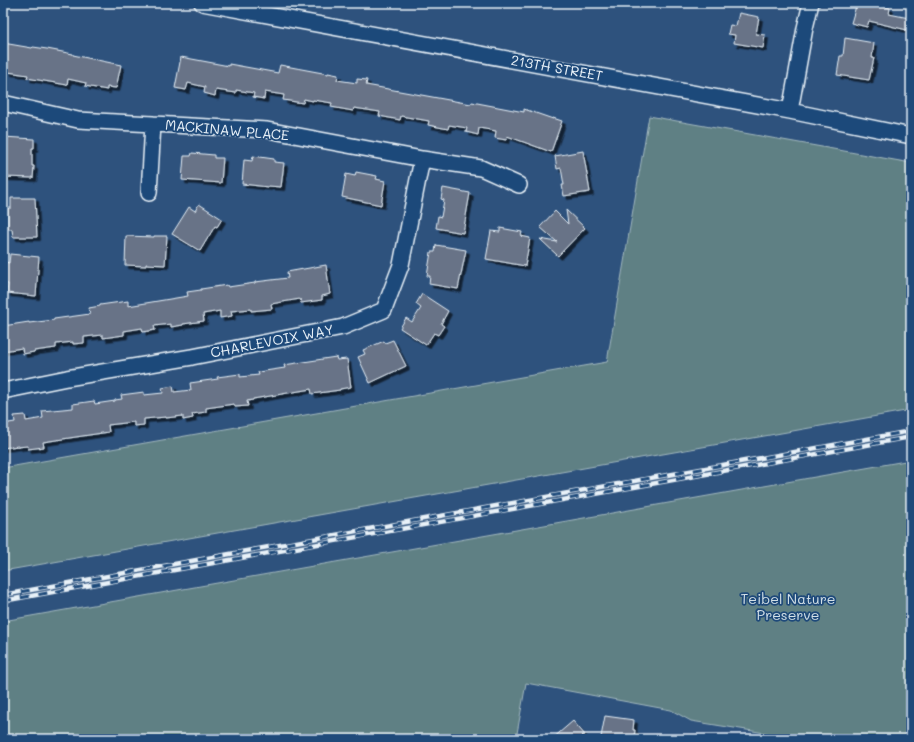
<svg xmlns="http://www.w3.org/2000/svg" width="914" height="742" font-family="Mali,sans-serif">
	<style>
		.green { fill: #5e8084; stroke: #a3b8be }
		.building { fill: #687387; stroke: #e8f1f8; filter: url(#shadow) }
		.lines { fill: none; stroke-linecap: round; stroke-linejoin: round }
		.minor-casing { stroke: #e8f1f8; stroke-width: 18 }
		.minor { stroke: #1f4a7a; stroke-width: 15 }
		.rail-casing { stroke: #e8f1f8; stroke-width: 4.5 }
		.rail { stroke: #1f4a7a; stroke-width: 3; stroke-dasharray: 9; stroke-linecap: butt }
		.labels { text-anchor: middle; stroke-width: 3.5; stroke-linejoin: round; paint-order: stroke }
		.street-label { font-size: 14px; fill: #e8f1f8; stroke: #1f4a7a }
		.park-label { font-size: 14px; fill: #d3e0e7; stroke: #1f4a7a }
	</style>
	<defs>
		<filter id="shadow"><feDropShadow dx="3.5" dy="3.5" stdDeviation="0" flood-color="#0009"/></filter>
	</defs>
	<rect width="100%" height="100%" fill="#2e527d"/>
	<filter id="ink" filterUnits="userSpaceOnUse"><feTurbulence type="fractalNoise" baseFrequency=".025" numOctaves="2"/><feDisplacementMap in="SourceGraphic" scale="8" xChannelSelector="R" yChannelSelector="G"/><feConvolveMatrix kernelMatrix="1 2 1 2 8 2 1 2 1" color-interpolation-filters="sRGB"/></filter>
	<g filter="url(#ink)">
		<path class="green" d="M 649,116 L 911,163 L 911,410 L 3,571 L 3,468 L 607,362 Z
			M 911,460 L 911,739 L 817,739 L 797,735 L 796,738 L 691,721 L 671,710 L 526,683 L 516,739 L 3,739 L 3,621 Z"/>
		<path class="building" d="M 861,3 L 887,3 L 886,7 L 890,8 L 889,14 L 909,18 L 907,30 L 869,21 L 867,27 L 851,23 L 856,6 L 859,7 Z
			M 739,13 L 759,17 L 756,34 L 765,35 L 763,48 L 734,43 L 735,35 L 728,34 L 730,25 L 736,26 Z
			M 845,38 L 874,43 L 872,58 L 874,58 L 869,80 L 837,75 L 840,56 L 843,56 Z
			M 3,43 L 32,48 L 33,47 L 47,49 L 73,54 L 73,55 L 121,65 L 116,88 L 107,87 L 107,90 L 85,86 L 86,83 L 68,79 L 67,85 L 27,78 L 28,75 L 8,72 L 8,69 L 3,67 Z
			M 181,57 L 229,66 L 229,64 L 278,73 L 280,65 L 328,74 L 328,73 L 338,75 L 337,80 L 357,83 L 357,79 L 367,80 L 366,85 L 471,104 L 472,102 L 524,112 L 524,109 L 553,119 L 553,118 L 562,121 L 551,152 L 507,136 L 506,140 L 495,138 L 496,131 L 479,128 L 478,135 L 466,132 L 467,128 L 449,125 L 448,129 L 428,125 L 429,121 L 401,116 L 400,120 L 379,116 L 380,112 L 354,108 L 353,111 L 331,107 L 332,103 L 313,100 L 313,101 L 304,99 L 303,103 L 283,100 L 284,95 L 265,92 L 264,99 L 253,97 L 254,93 L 236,90 L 236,93 L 216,90 L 215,96 L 204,93 L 205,87 L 188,83 L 186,90 L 175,88 Z
			M 4,137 L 34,139 L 34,148 L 32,148 L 32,166 L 34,166 L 33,178 L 4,177 L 4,170 L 3,170 L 3,147 L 4,147 Z
			M 583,151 L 590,192 L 564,196 L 562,185 L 564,185 L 561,168 L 557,169 L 555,156 Z
			M 192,153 L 214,155 L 214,158 L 223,158 L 221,183 L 182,180 L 184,156 L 191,156 Z
			M 253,156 L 274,159 L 274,162 L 284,163 L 281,187 L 268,186 L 268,187 L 242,184 L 244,160 L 252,161 Z
			M 356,172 L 377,176 L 376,179 L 385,181 L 381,205 L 342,197 L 346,174 L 355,176 Z
			M 443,188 L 470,193 L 463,233 L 436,228 L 438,216 L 441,217 L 444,200 L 441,199 Z
			M 11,198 L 35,198 L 37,237 L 13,237 L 12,229 L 8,229 L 8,208 L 11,208 Z
			M 199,204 L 222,219 L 217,227 L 215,226 L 200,251 L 172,234 L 189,207 L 195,211 Z
			M 566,210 L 585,228 L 558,256 L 540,239 L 557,242 L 540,227 L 555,211 L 568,224 Z
			M 500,228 L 522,232 L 521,236 L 530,238 L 525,266 L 486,259 L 491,231 L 500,232 Z
			M 126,236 L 154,237 L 154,236 L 167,236 L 165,265 L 146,264 L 146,266 L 125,265 Z
			M 436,245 L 466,250 L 458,289 L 429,284 L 430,276 L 427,276 L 431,252 L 435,252 Z
			M 10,254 L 39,257 L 36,296 L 7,293 L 8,284 L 3,283 L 6,262 L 9,263 Z
			M 326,265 L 330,294 L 322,296 L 322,300 L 301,303 L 300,299 L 271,304 L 272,309 L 251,311 L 251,309 L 231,311 L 232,316 L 220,318 L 220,311 L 203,314 L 204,321 L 183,324 L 183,325 L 171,327 L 171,324 L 154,326 L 155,330 L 143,332 L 142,328 L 124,331 L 124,335 L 103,338 L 103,335 L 84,337 L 84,343 L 73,344 L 73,342 L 56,344 L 56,348 L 34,351 L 34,352 L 23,354 L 22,348 L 3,351 L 3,326 L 29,322 L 29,323 L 54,320 L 54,319 L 90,314 L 89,308 L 100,306 L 100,305 L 128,301 L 128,306 L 188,296 L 187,292 L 201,290 L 201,289 L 227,285 L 228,287 L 255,283 L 255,282 L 288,278 L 287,272 Z
			M 422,294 L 448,311 L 441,324 L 444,326 L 438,335 L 434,333 L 426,345 L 400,328 L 406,318 L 412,322 L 421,308 L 416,304 Z
			M 393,340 L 406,366 L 370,383 L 358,357 L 365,354 L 363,350 L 384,341 L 385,343 Z
			M 336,357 L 337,360 L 347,359 L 351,387 L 340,389 L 340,390 L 312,394 L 311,389 L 253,399 L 253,400 L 247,401 L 248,406 L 235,407 L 234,404 L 206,408 L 206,412 L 192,414 L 193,418 L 183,420 L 183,416 L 166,418 L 166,417 L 144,419 L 144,425 L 134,426 L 134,422 L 108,425 L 109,432 L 43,442 L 44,447 L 28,449 L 27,446 L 18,447 L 18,446 L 3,448 L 3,424 L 15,422 L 14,416 L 25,415 L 26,421 L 43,418 L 42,411 L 73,408 L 73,404 L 94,401 L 95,404 L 115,401 L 115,400 L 122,399 L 121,395 L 144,392 L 144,395 L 163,393 L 162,388 L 173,386 L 174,392 L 191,390 L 190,383 L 218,379 L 217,377 L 240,374 L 240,377 L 259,375 L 258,372 L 285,368 L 284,365 Z
			M 605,716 L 634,720 L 633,730 L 635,730 L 634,739 L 614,739 L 601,737 Z
			M 573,721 L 585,735 L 582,735 L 586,739 L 552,739 Z"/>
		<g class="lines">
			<g class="minor-casing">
				<path id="minor" d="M 202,3 L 790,111 L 911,136
					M 3,103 L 78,120 L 267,130 L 422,159 L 481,168 L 519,185
					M 790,111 L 805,28 L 811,3
					M 149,193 L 153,124
					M 3,391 L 67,378 L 192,357 L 343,327 L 384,310 L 401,265 L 422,159"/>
			</g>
			<use href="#minor" class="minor"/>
			<g class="rail-casing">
				<path id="rail" d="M 3,595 L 911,431
					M 3,601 L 911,437"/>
			</g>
			<use href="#rail" class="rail"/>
		</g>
	</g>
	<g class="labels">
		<g class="street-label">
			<text transform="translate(557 68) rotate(10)" y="5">213TH STREET</text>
			<text transform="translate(227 130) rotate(5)" y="5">MACKINAW PLACE</text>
			<text transform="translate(272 341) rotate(-11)" y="5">CHARLEVOIX WAY</text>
		</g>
		<g class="park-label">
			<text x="788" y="604">Teibel Nature<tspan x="788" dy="16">Preserve</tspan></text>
		</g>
	</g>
	<rect width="914" height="742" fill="none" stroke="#1f4a7a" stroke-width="16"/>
	<rect x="8" y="8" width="898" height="726" fill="none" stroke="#e8f1f8" stroke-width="1.5" filter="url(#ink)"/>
</svg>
